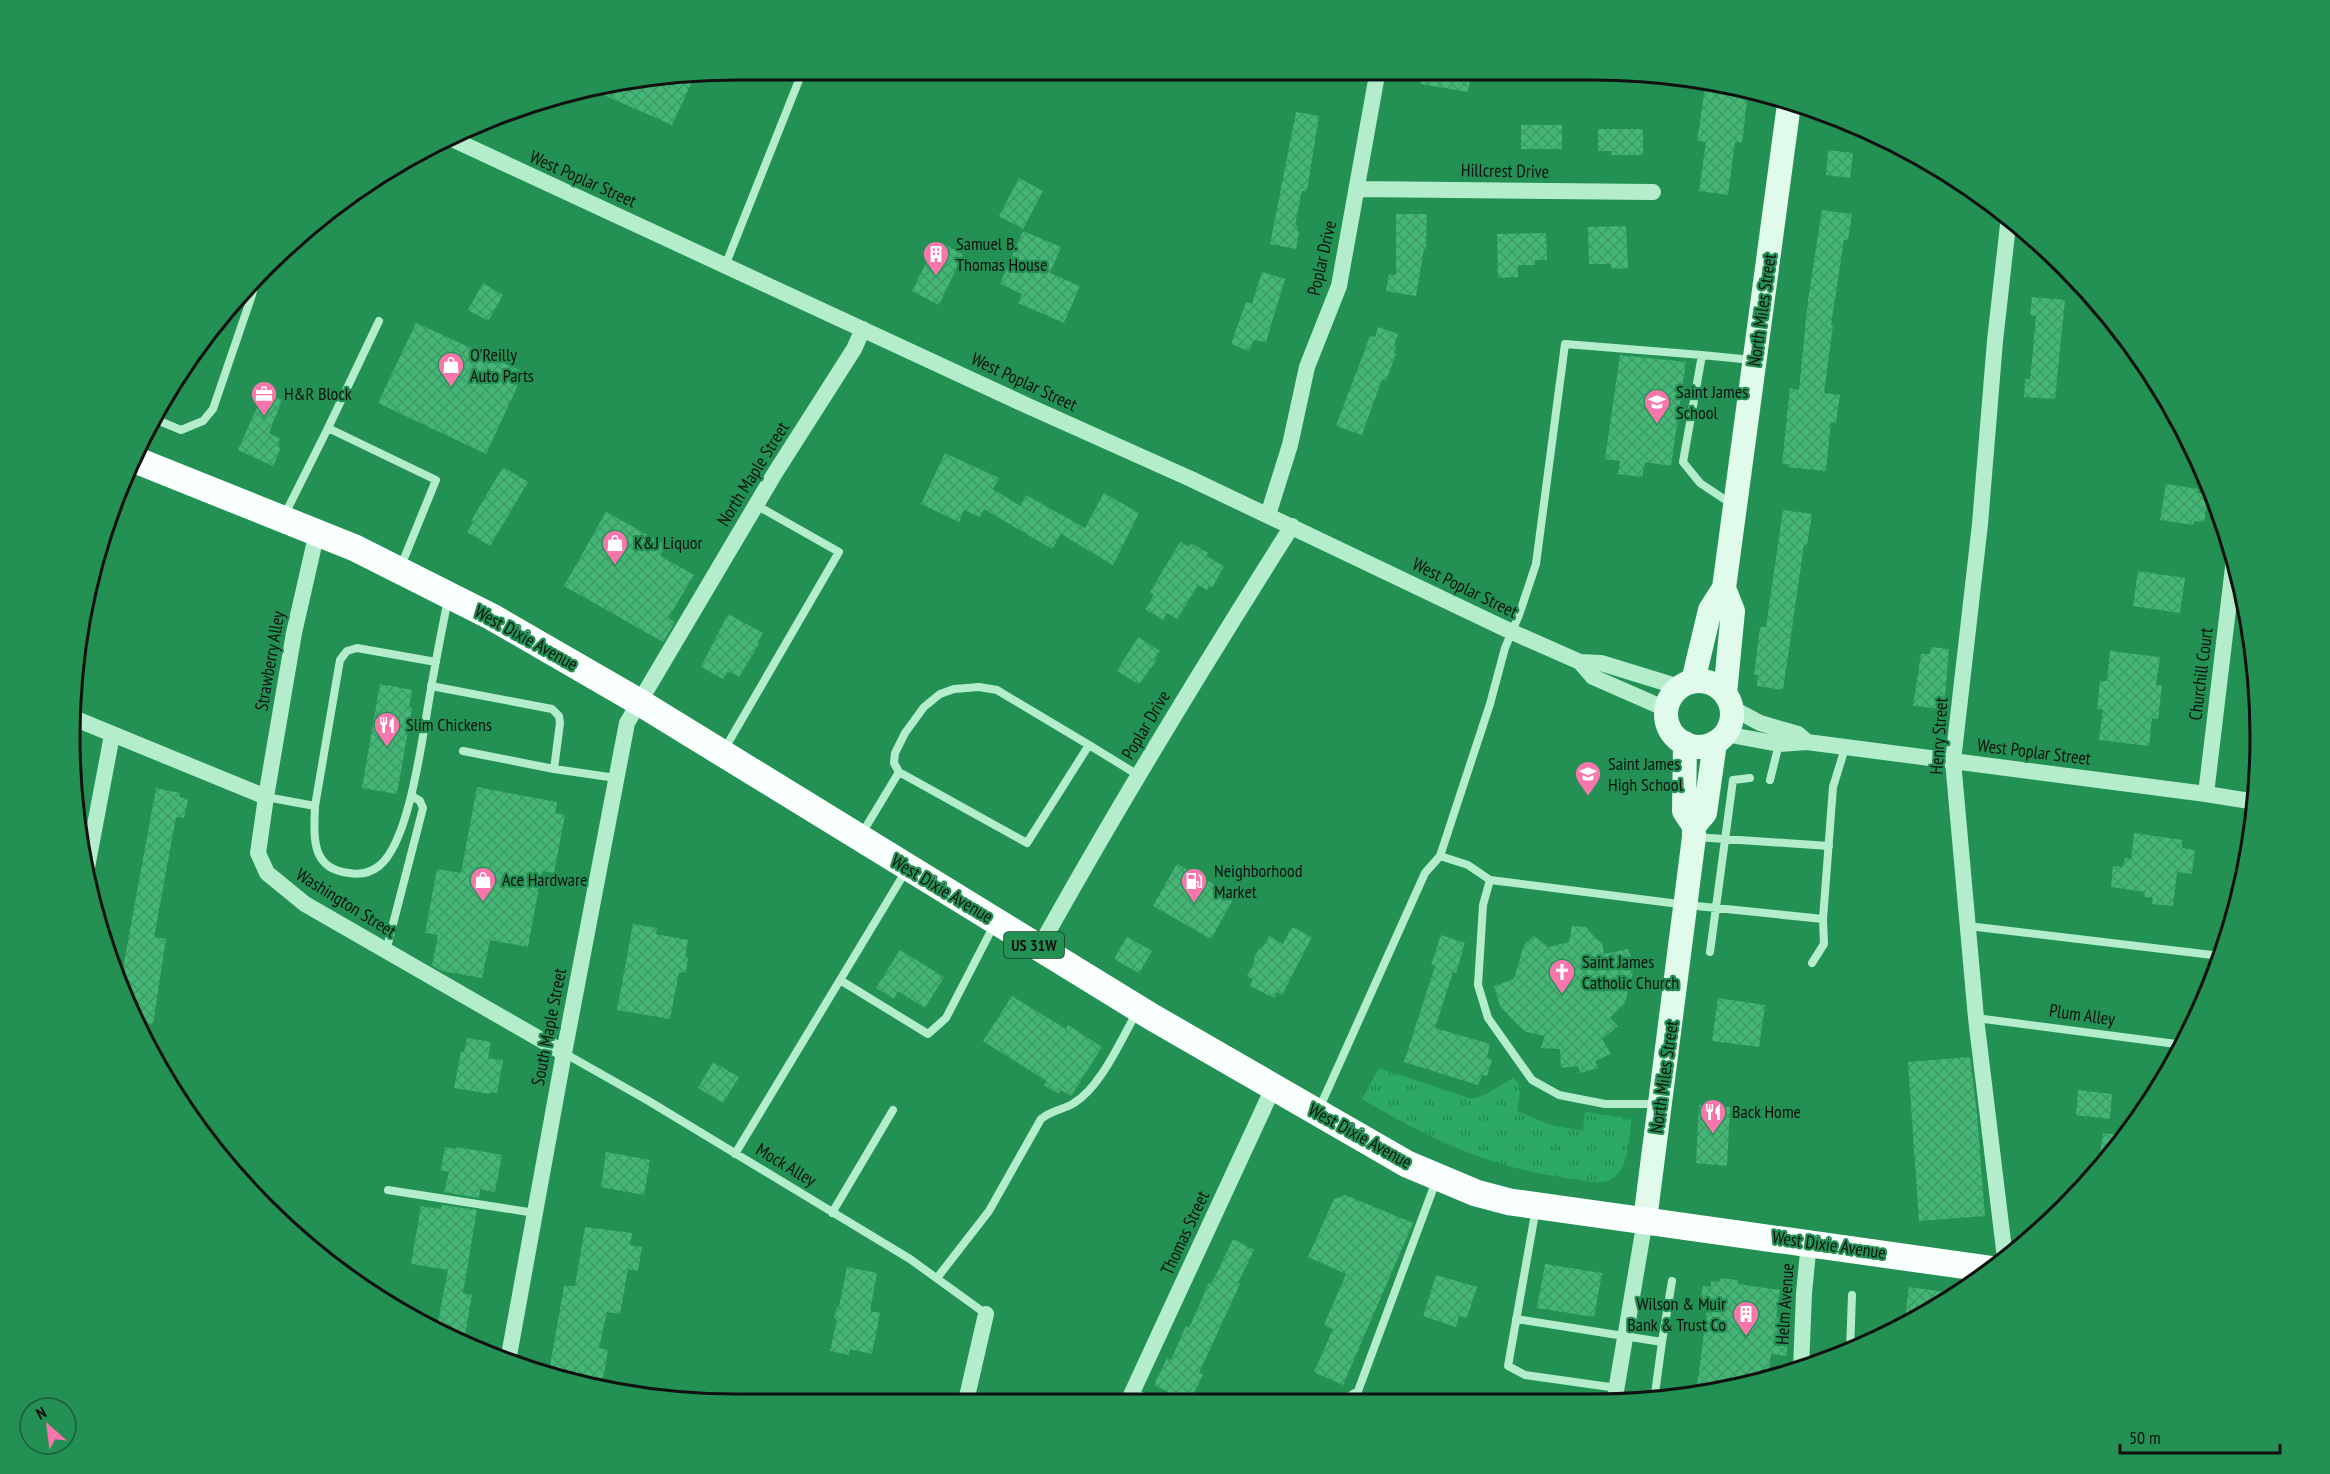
<svg xmlns="http://www.w3.org/2000/svg" width="2330" height="1474" font-family="'PT Sans Narrow',sans-serif">
	<style>
		.grass { fill: url(#grass-tufts) }
		.building { fill: url(#building-cross-hatch) }
		.lines { fill: none; stroke-linecap: round; stroke-linejoin: round }
		.service { stroke: #b4edcc; stroke-width: 8 }
		.minor { stroke: #b4edcc; stroke-width: 16 }
		.secondary { stroke: #e0faeb; stroke-width: 24 }
		.primary { stroke: #f9fffc; stroke-width: 27 }
		.labels { text-anchor: middle; stroke-width: 4.5; stroke-linejoin: round; paint-order: stroke }
		.shield { fill: #229153; stroke: #163725; stroke-width: 1.5 }
		.shield-label { font-size: 16px; font-weight: bold; fill: #111 }
		.street-label { font-size: 18px; fill: #111; stroke: #229153 }
		.poi-label { font-size: 18px; fill: #111; stroke: #229153; text-anchor: start }
		.rim { fill: none; stroke: #111; stroke-width: 3 }
	</style>
	<defs>
		<pattern id="grass-tufts" width="24" height="20" patternUnits="userSpaceOnUse" patternTransform="scale(1.5)"><rect width="24" height="20" fill="#2ca962"/><path d="M3 7l-1-3M5 7V3M7 7l1-3M15 17l-1-3M17 17v-4M19 17l1-3" fill="none" stroke="#24884f"/></pattern>
		<pattern id="building-cross-hatch" width="8" height="8" patternUnits="userSpaceOnUse" patternTransform="scale(1.5)"><rect width="8" height="8" fill="#46b677"/><path d="M0 0l8 8M0 8l8-8" fill="none" stroke="#3c9b66"/></pattern>
	</defs>
	<rect width="100%" height="100%" fill="#229153"/>
	<path class="grass" d="M 1379,1068 L 1472,1099 L 1486,1094 L 1513,1078 L 1521,1086 L 1517,1111 L 1551,1125 L 1583,1131 L 1585,1112 L 1632,1119 C 1629,1135 1629,1163 1617,1175 C 1605,1187 1588,1181 1573,1179 C 1493,1169 1431,1140 1362,1099 Z"/>
	<path class="building" d="M 649,75 L 695,75 L 672,125 L 590,89 Z
		M 1421,75 L 1471,75 L 1468,92 L 1421,84 Z
		M 1706,82 L 1748,93 L 1742,143 L 1735,142 L 1728,195 L 1699,191 L 1706,142 L 1697,141 Z
		M 1296,112 L 1319,116 L 1308,185 L 1306,191 L 1302,191 L 1295,225 L 1298,226 L 1297,231 L 1299,232 L 1296,249 L 1270,244 Z
		M 1521,125 L 1562,125 L 1562,149 L 1521,149 Z
		M 1598,129 L 1643,129 L 1643,155 L 1611,155 L 1611,151 L 1598,151 Z
		M 1828,150 L 1853,153 L 1850,178 L 1826,175 Z
		M 1019,178 L 1043,191 L 1023,229 L 999,216 Z
		M 1822,210 L 1852,214 L 1848,240 L 1844,240 L 1831,325 L 1833,325 L 1824,393 L 1840,395 L 1836,423 L 1831,422 L 1826,471 L 1788,467 L 1789,464 L 1782,464 L 1790,388 L 1799,390 L 1808,300 Z
		M 1396,214 L 1427,214 L 1426,249 L 1424,249 L 1416,296 L 1386,291 L 1389,274 L 1396,275 Z
		M 1626,226 L 1628,268 L 1611,269 L 1611,264 L 1589,264 L 1588,227 Z
		M 1023,231 L 1061,247 L 1050,273 L 1080,286 L 1064,323 L 1018,303 L 1022,294 L 1000,284 Z
		M 1546,233 L 1547,260 L 1535,260 L 1535,265 L 1518,265 L 1518,277 L 1498,278 L 1497,234 Z
		M 937,241 L 963,254 L 939,305 L 912,291 Z
		M 1262,272 L 1285,279 L 1266,342 L 1254,340 L 1249,351 L 1231,344 L 1246,302 L 1252,304 Z
		M 483,283 L 503,295 L 488,321 L 468,310 Z
		M 2032,297 L 2065,300 L 2055,399 L 2024,397 L 2025,379 L 2030,379 L 2032,360 L 2036,316 L 2030,315 Z
		M 416,323 L 524,372 L 486,454 L 378,403 Z
		M 1378,327 L 1398,334 L 1394,345 L 1396,346 L 1394,353 L 1396,354 L 1386,381 L 1382,379 L 1362,435 L 1336,426 L 1370,336 L 1375,337 Z
		M 1620,355 L 1686,362 L 1671,466 L 1645,462 L 1642,477 L 1618,474 L 1620,461 L 1605,459 Z
		M 264,392 L 282,400 L 269,433 L 280,439 L 278,446 L 281,447 L 273,466 L 238,450 Z
		M 945,453 L 999,478 L 993,489 L 1020,506 L 1026,495 L 1085,528 L 1104,493 L 1139,513 L 1113,565 L 1061,534 L 1052,549 L 984,509 L 980,517 L 964,510 L 959,522 L 921,504 Z
		M 503,467 L 528,482 L 490,546 L 467,532 L 473,522 L 471,521 Z
		M 2166,484 L 2198,489 L 2198,493 L 2208,495 L 2204,522 L 2194,521 L 2193,525 L 2160,520 Z
		M 1783,510 L 1812,514 L 1807,545 L 1804,545 L 1783,690 L 1757,686 L 1758,675 L 1754,675 L 1760,627 L 1766,627 Z
		M 606,512 L 666,545 L 660,556 L 694,575 L 668,618 L 675,622 L 663,642 L 564,586 Z
		M 1180,542 L 1189,547 L 1191,543 L 1208,553 L 1206,556 L 1224,566 L 1212,588 L 1209,586 L 1207,590 L 1198,585 L 1177,619 L 1167,613 L 1163,620 L 1145,609 L 1154,595 L 1150,592 Z
		M 2138,571 L 2185,578 L 2180,613 L 2133,606 Z
		M 728,614 L 763,633 L 757,643 L 759,644 L 739,677 L 728,671 L 723,679 L 701,667 Z
		M 1138,637 L 1160,651 L 1154,660 L 1156,661 L 1139,684 L 1117,671 Z
		M 1931,647 L 1949,649 L 1944,709 L 1913,706 L 1921,654 L 1930,654 Z
		M 2110,651 L 2160,657 L 2156,685 L 2162,685 L 2158,719 L 2152,718 L 2149,746 L 2099,740 L 2103,710 L 2097,709 L 2100,681 L 2107,681 Z
		M 380,684 L 412,690 L 409,707 L 412,708 L 397,794 L 362,788 Z
		M 477,787 L 557,802 L 555,813 L 565,815 L 554,873 L 542,871 L 528,947 L 490,940 L 482,978 L 442,971 L 432,965 L 438,935 L 425,933 L 437,869 L 461,873 Z
		M 156,788 L 180,793 L 179,797 L 188,799 L 184,818 L 176,817 L 154,937 L 166,939 L 153,1024 L 135,1021 L 119,990 Z
		M 2134,833 L 2182,840 L 2182,848 L 2195,850 L 2192,874 L 2177,872 L 2173,906 L 2152,904 L 2153,898 L 2144,897 L 2145,892 L 2111,887 L 2113,866 L 2123,867 L 2125,858 L 2131,859 Z
		M 1177,864 L 1235,896 L 1211,939 L 1153,906 Z
		M 633,924 L 657,928 L 656,934 L 688,940 L 685,957 L 688,957 L 686,973 L 679,972 L 670,1019 L 617,1010 Z
		M 1572,926 L 1586,927 L 1595,938 L 1602,943 L 1604,954 L 1628,949 L 1634,967 L 1625,1003 L 1610,1018 L 1618,1026 L 1602,1039 L 1611,1054 L 1595,1061 L 1598,1068 L 1580,1073 L 1578,1066 L 1561,1068 L 1560,1049 L 1541,1048 L 1545,1036 L 1526,1032 L 1513,1020 L 1500,1006 L 1494,986 L 1514,979 L 1524,945 L 1534,936 L 1549,947 L 1569,942 Z
		M 1292,927 L 1312,937 L 1282,995 L 1277,992 L 1274,998 L 1250,986 L 1253,979 L 1247,976 L 1255,961 L 1254,957 L 1260,948 L 1263,947 L 1269,936 L 1283,944 Z
		M 1441,935 L 1465,943 L 1456,973 L 1453,972 L 1435,1028 L 1490,1044 L 1487,1058 L 1492,1060 L 1487,1076 L 1482,1075 L 1478,1085 L 1404,1062 L 1435,966 L 1431,965 Z
		M 1127,937 L 1152,951 L 1139,973 L 1114,959 Z
		M 900,950 L 944,977 L 925,1008 L 898,991 L 894,999 L 876,988 Z
		M 1012,996 L 1066,1029 L 1068,1025 L 1102,1047 L 1071,1096 L 1061,1090 L 1058,1094 L 1044,1085 L 1047,1081 L 983,1041 Z
		M 1718,998 L 1765,1005 L 1759,1047 L 1712,1041 Z
		M 467,1038 L 491,1042 L 488,1058 L 503,1060 L 497,1093 L 490,1092 L 490,1094 L 454,1088 L 461,1052 L 464,1052 Z
		M 1970,1057 L 1977,1114 L 1985,1216 L 1919,1221 L 1908,1062 Z
		M 713,1062 L 739,1077 L 723,1103 L 698,1088 Z
		M 2078,1090 L 2112,1094 L 2110,1119 L 2076,1115 Z
		M 1699,1105 L 1730,1107 L 1727,1166 L 1696,1163 Z
		M 2103,1133 L 2128,1136 L 2098,1171 Z
		M 445,1147 L 456,1149 L 457,1147 L 502,1155 L 495,1192 L 480,1189 L 479,1198 L 444,1192 L 449,1172 L 441,1170 Z
		M 606,1152 L 650,1160 L 644,1195 L 601,1187 Z
		M 1345,1195 L 1413,1223 L 1343,1385 L 1314,1372 L 1333,1329 L 1324,1325 L 1346,1274 L 1308,1257 L 1334,1199 Z
		M 442,1205 L 477,1210 L 463,1293 L 472,1295 L 465,1335 L 437,1328 L 448,1270 L 411,1264 L 421,1206 L 441,1209 Z
		M 585,1227 L 632,1233 L 630,1245 L 642,1247 L 638,1271 L 628,1269 L 620,1314 L 607,1312 L 599,1348 L 608,1350 L 602,1385 L 549,1372 L 564,1286 L 575,1286 Z
		M 1233,1239 L 1254,1250 L 1238,1283 L 1240,1284 L 1199,1373 L 1203,1375 L 1189,1402 L 1154,1385 L 1167,1358 L 1171,1360 L 1186,1326 L 1189,1328 L 1209,1283 L 1211,1284 L 1217,1273 Z
		M 1545,1264 L 1602,1273 L 1594,1317 L 1537,1308 Z
		M 847,1267 L 877,1273 L 870,1311 L 880,1313 L 872,1354 L 850,1349 L 849,1355 L 830,1351 L 837,1320 L 834,1317 L 837,1307 L 839,1307 Z
		M 1436,1275 L 1477,1287 L 1467,1318 L 1459,1316 L 1456,1327 L 1423,1316 Z
		M 1720,1278 L 1738,1280 L 1738,1284 L 1780,1290 L 1776,1317 L 1791,1319 L 1786,1356 L 1771,1354 L 1767,1382 L 1696,1394 L 1707,1310 L 1699,1310 L 1703,1286 L 1711,1287 L 1711,1281 L 1719,1282 Z
		M 1909,1287 L 1953,1293 L 1904,1326 Z"/>
	<g class="lines">
		<path class="service" d="M 725,266 L 801,75
			M 1702,355 L 1752,360
			M 152,418 L 181,430 L 203,421 L 213,409 L 252,295 L 255,282 L 252,280
			M 328,428 L 379,321
			M 284,516 L 328,428 L 436,480 L 401,566
			M 431,686 L 552,709 L 559,716 L 560,723 L 554,769 L 616,778
			M 724,750 L 839,552 L 756,505
			M 463,751 L 554,769
			M 899,772 L 894,763 L 895,753 L 905,733 L 924,707 L 940,694 L 954,689 L 979,687 L 997,690 L 1089,745
			M 1770,780 L 1779,744
			M 266,797 L 315,806 L 340,660 L 347,651 L 357,648 L 436,662
			M 315,806 C 314,836 310,869 349,873 C 360,875 370,873 379,866 C 411,841 423,730 431,689 C 436,659 442,629 448,599
			M 861,835 L 899,772 L 1027,843 L 1089,745 L 1138,775
			M 1695,837 L 1829,846
			M 1440,856 L 1468,865 L 1490,880 L 1483,905 L 1478,985 L 1488,1018 L 1532,1080 L 1559,1095 L 1605,1104 L 1659,1104
			M 1490,880 L 1687,905 L 1823,919
			M 1968,926 L 2221,956
			M 386,951 L 423,808 L 420,801 L 412,796
			M 1710,952 L 1733,780 L 1750,778
			M 1812,963 L 1824,944 L 1823,919 L 1833,787 L 1845,748
			M 840,980 L 928,1034 L 946,1018 L 995,923
			M 1976,1018 L 2184,1045
			M 564,1053 L 647,1100 L 910,1259 L 986,1314
			M 1319,1109 L 1425,873 L 1440,856 L 1490,704 L 1505,648 L 1519,615 L 1536,564 L 1565,344 L 1702,355 L 1683,462 L 1700,483 L 1733,505
			M 735,1154 L 907,869
			M 388,1190 L 535,1213
			M 1536,1208 L 1508,1366 L 1525,1375 L 1617,1388
			M 832,1213 L 893,1110
			M 937,1278 L 989,1211 L 1041,1119 C 1052,1110 1063,1110 1074,1103 C 1101,1087 1121,1039 1137,1012
			M 1516,1319 L 1662,1342 L 1654,1401
			M 1662,1342 L 1672,1281
			M 1850,1350 L 1852,1295
			M 1340,1402 L 1358,1391 L 1436,1181"/>
		<path class="minor" d="M 452,139 L 1028,406 L 1191,479 L 1512,632 L 1580,662 L 1601,663 L 1679,687
			M 1357,189 L 1653,192
			M 1268,515 L 1290,445 L 1307,367 L 1339,286 L 1377,75
			M 317,532 L 294,633 L 266,797 L 258,853 L 267,873 L 305,904 L 564,1053
			M 1580,662 L 1593,677 L 1666,709
			M 1732,708 L 1760,723 L 1798,734 L 1807,742
			M 71,717 L 266,797
			M 1725,734 L 1779,744 L 1807,742 L 2206,794 L 2256,802
			M 2206,794 L 2234,559
			M 85,878 L 112,735
			M 1039,948 C 1119,804 1204,665 1292,526
			M 2005,1258 L 1976,1018 L 1953,761 L 1980,524 L 1995,341 L 2009,216
			M 508,1361 L 564,1053 L 627,723 L 775,473 L 854,349 L 863,329
			M 1801,1369 L 1804,1293 L 1809,1242
			M 966,1401 L 986,1314
			M 1142,1401 L 1131,1395 L 1273,1088
			M 1614,1403 L 1645,1220"/>
		<path class="secondary" d="M 1724,588 L 1733,611 L 1725,694
			M 1693,681 L 1710,610 L 1724,588 L 1789,104
			M1666 714a33 33 0 1 1 66 0a33 33 0 1 1-66 0Z
			M 1694,826 L 1705,813 L 1715,743
			M 1645,1220 L 1694,837 L 1694,826 L 1684,811 L 1685,743"/>
		<path class="primary" d="M 133,459 L 355,548 L 492,617 L 639,702 L 1152,1017 L 1407,1164 L 1476,1193 L 1510,1202 L 1989,1269"/>
	</g>
	<defs>
		<g id="building-pin" transform="scale(1.35)"><path d="M0 17L-7.5 6A9.5 9.5 0 1 1 7.5 6Z" fill="#f876ab" stroke="#229153"/><path d="M-4-6H4V6H1V3H-1V6H-4ZM-2.5-4.3h1.7v1.8h-1.7ZM.8-4.3h1.7v1.8H.8ZM-2.5-1h1.7V.8h-1.7ZM.8-1h1.7V.8H.8Z" fill="#fff"/></g>
		<g id="shop-pin" transform="scale(1.35)"><path d="M0 17L-7.5 6A9.5 9.5 0 1 1 7.5 6Z" fill="#f876ab" stroke="#229153"/><path d="M-5-2.5h2.3a2.7 3.5 0 0 1 5.4 0H5L5.5 6h-11ZM-1.5-2.5h3a1.5 2.3 0 0 0-3 0Z" fill="#fff"/></g>
		<g id="office-pin" transform="scale(1.35)"><path d="M0 17L-7.5 6A9.5 9.5 0 1 1 7.5 6Z" fill="#f876ab" stroke="#229153"/><path d="M-6-3h4V-5.5h4V-3h4V5H-6ZM-1-4.5V-3h2v-1.5ZM-6 0V1H6V0Z" fill="#fff"/></g>
		<g id="school-pin" transform="scale(1.35)"><path d="M0 17L-7.5 6A9.5 9.5 0 1 1 7.5 6Z" fill="#f876ab" stroke="#229153"/><path d="M0-5L7-2L0 1L-7-2ZM-4 1L0 2.5L4 1V4Q0 6-4 4Z" fill="#fff"/></g>
		<g id="restaurant-pin" transform="scale(1.35)"><path d="M0 17L-7.5 6A9.5 9.5 0 1 1 7.5 6Z" fill="#f876ab" stroke="#229153"/><path d="M-5-6h1v4h1v-4h1v4h1v-4h1v5L-1.5 .5V6h-2V.5L-5-1ZM5-6V6H3V1.5H1.5Q1.5-4 5-6Z" fill="#fff"/></g>
		<g id="fuel-pin" transform="scale(1.35)"><path d="M0 17L-7.5 6A9.5 9.5 0 1 1 7.5 6Z" fill="#f876ab" stroke="#229153"/><path d="M-5.5-6h7V0h2V4h1.3V-2.5L3-4.5l.8-.8L6-3V5H2.5V1h-1V6h-7ZM-4.2-4.7v3.2H.2V-4.7Z" fill="#fff"/></g>
		<g id="church-pin" transform="scale(1.35)"><path d="M0 17L-7.5 6A9.5 9.5 0 1 1 7.5 6Z" fill="#f876ab" stroke="#229153"/><path d="M-1.2-6h2.4v3.5h3.3v2.4h-3.3V6h-2.4V-.1h-3.3v-2.4h3.3Z" fill="#fff"/></g>
	</defs>
	<g fill-rule="evenodd">
		<use href="#building-pin" x="936" y="254"/>
		<use href="#shop-pin" x="451" y="365"/>
		<use href="#office-pin" x="264" y="394"/>
		<use href="#school-pin" x="1657" y="402"/>
		<use href="#shop-pin" x="615" y="543"/>
		<use href="#restaurant-pin" x="387" y="725"/>
		<use href="#school-pin" x="1588" y="774"/>
		<use href="#shop-pin" x="483" y="880"/>
		<use href="#fuel-pin" x="1194" y="881"/>
		<use href="#church-pin" x="1562" y="972"/>
		<use href="#restaurant-pin" x="1713" y="1112"/>
		<use href="#building-pin" x="1746" y="1314"/>
	</g>
	<g class="labels">
		<rect class="shield" x="1004" y="932" width="60" height="26" rx="4.5"/>
		<g class="shield-label">
			<text x="1034" y="951">US 31W</text>
		</g>
		<g class="street-label">
			<text transform="translate(1505 171) rotate(1)" y="6">Hillcrest Drive</text>
			<text transform="translate(583 179) rotate(24)" y="6">West Poplar Street</text>
			<text transform="translate(1322 258) rotate(-77)" y="6">Poplar Drive</text>
			<text transform="translate(1762 310) rotate(-82)" y="6">North Miles Street</text>
			<text transform="translate(1024 382) rotate(25)" y="6">West Poplar Street</text>
			<text transform="translate(753 474) rotate(-58)" y="6">North Maple Street</text>
			<text transform="translate(1465 588) rotate(26)" y="6">West Poplar Street</text>
			<text transform="translate(526 638) rotate(29)" y="6">West Dixie Avenue</text>
			<text transform="translate(270 661) rotate(-80)" y="6">Strawberry Alley</text>
			<text transform="translate(2201 674) rotate(-83)" y="6">Churchill Court</text>
			<text transform="translate(1146 725) rotate(-59)" y="6">Poplar Drive</text>
			<text transform="translate(1939 736) rotate(-86)" y="6">Henry Street</text>
			<text transform="translate(2034 752) rotate(7)" y="6">West Poplar Street</text>
			<text transform="translate(942 889) rotate(31)" y="6">West Dixie Avenue</text>
			<text transform="translate(346 903) rotate(32)" y="6">Washington Street</text>
			<text transform="translate(2082 1015) rotate(8)" y="6">Plum Alley</text>
			<text transform="translate(549 1027) rotate(-79)" y="6">South Maple Street</text>
			<text transform="translate(1664 1077) rotate(-82)" y="6">North Miles Street</text>
			<text transform="translate(1360 1136) rotate(29)" y="6">West Dixie Avenue</text>
			<text transform="translate(786 1165) rotate(31)" y="6">Mock Alley</text>
			<text transform="translate(1185 1233) rotate(-65)" y="6">Thomas Street</text>
			<text transform="translate(1829 1245) rotate(8)" y="6">West Dixie Avenue</text>
			<text transform="translate(1785 1304) rotate(-86)" y="6">Helm Avenue</text>
		</g>
		<g class="poi-label">
			<text x="956" y="250">Samuel B.<tspan x="956" dy="21">Thomas House</tspan></text>
			<text x="470" y="361">O'Reilly<tspan x="470" dy="21">Auto Parts</tspan></text>
			<text x="1676" y="398">Saint James<tspan x="1676" dy="21">School</tspan></text>
			<text x="284" y="400">H&amp;R Block</text>
			<text x="634" y="549">K&amp;J Liquor</text>
			<text x="406" y="731">Slim Chickens</text>
			<text x="1608" y="770">Saint James<tspan x="1608" dy="21">High School</tspan></text>
			<text x="1214" y="877">Neighborhood<tspan x="1214" dy="21">Market</tspan></text>
			<text x="502" y="886">Ace Hardware</text>
			<text x="1582" y="968">Saint James<tspan x="1582" dy="21">Catholic Church</tspan></text>
			<text x="1732" y="1118">Back Home</text>
			<text x="1726" y="1310" text-anchor="end">Wilson &amp; Muir<tspan x="1726" dy="21">Bank &amp; Trust Co</tspan></text>
		</g>
	</g>
	<path d="M0 0H2330V1474H0ZM737 80H1593A657 657 0 0 1 2250 737V737A657 657 0 0 1 1593 1394H737A657 657 0 0 1 80 737V737A657 657 0 0 1 737 80Z" fill="#229153" fill-rule="evenodd"/>
	<path class="rim" d="M737 80H1593A657 657 0 0 1 2250 737V737A657 657 0 0 1 1593 1394H737A657 657 0 0 1 80 737V737A657 657 0 0 1 737 80Z"/>
	<g transform="translate(48 1426) rotate(332)"><circle r="28" fill="#229153" stroke="#1b5e39" stroke-width="1.5"/>
	<path d="M0-4.5L10 22L0 15L-10 22Z" fill="#f876ab"/>
	<text y="-9" font-size="16" font-weight="bold" text-anchor="middle" fill="#111111">N</text>
	</g>
	<path d="M2120 1444v9h160v-9" fill="none" stroke="#111111" stroke-width="3"/>
	<text x="2129" y="1444" font-size="18" fill="#111111" stroke="#229153" stroke-width="4.5" paint-order="stroke">50 m</text>
</svg>
